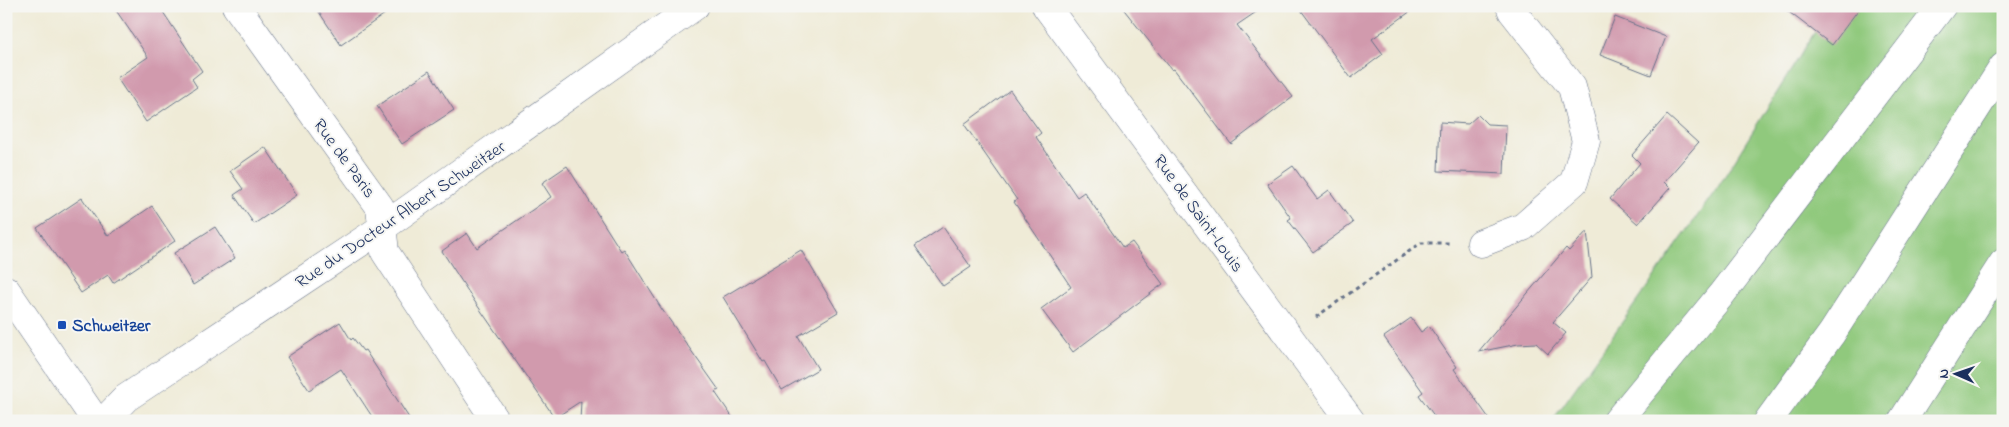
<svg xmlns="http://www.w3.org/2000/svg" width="2009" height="427" font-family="'Indie Flower',sans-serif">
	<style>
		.green { fill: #90c97d; stroke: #567c6e }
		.building { fill: #d19aad }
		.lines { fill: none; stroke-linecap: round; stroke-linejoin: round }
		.minor-casing { stroke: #657188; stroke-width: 29 }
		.major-casing { stroke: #657188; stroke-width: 29 }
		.path { stroke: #657188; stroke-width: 3; stroke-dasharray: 4 4; stroke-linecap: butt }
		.minor { stroke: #fff; stroke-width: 28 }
		.major { stroke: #fff; stroke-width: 28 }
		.transit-dot { fill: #1a4fb4; stroke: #f6f6f2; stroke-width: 2 }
		.labels { text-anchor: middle; stroke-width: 4; stroke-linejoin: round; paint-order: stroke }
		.street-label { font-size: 18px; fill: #1b2f5e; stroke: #f6f6f2 }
		.transit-label { font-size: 18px; font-weight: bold; fill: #164399; stroke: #f6f6f2; text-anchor: start }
	</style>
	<rect width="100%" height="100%" fill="#f6f6f2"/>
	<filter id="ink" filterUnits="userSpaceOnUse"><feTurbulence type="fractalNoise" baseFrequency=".02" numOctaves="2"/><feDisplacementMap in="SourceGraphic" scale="10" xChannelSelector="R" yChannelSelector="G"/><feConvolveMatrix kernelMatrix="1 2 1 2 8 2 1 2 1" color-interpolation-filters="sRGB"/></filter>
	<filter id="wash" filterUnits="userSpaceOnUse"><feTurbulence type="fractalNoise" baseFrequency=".0096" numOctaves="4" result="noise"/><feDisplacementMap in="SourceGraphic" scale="20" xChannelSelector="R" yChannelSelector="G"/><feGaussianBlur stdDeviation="1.12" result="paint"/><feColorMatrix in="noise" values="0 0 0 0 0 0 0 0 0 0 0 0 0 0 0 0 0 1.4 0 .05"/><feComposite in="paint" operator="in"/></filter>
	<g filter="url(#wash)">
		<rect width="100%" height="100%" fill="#efebd7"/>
		<path class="green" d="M 1831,6 L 2003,6 L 2003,410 L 1994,421 L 1552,421 L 1718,187 Z"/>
		<g id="blocks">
			<path class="building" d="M 113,6 L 159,6 L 202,71 L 192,79 L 197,87 L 146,122 L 117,78 L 148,57 Z
				M 315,6 L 396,6 L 341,45 Z
				M 1121,6 L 1265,6 L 1237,25 L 1293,97 L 1231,144 L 1174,69 L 1172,70 Z
				M 1298,6 L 1418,6 L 1372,39 L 1383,54 L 1351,78 Z
				M 1781,6 L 1861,6 L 1832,45 Z
				M 1615,17 L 1666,37 L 1651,75 L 1600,55 Z
				M 429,71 L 454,110 L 402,144 L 377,106 Z
				M 1010,90 L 1041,133 L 1036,137 L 1077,197 L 1084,192 L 1123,248 L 1132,242 L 1163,284 L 1073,352 L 1041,309 L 1071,287 L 1014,202 L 1017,200 L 964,124 Z
				M 1478,115 L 1487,124 L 1506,125 L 1504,174 L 1438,171 L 1440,122 L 1468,124 Z
				M 1667,115 L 1698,143 L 1664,182 L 1670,188 L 1638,224 L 1610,199 L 1640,163 L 1632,155 Z
				M 265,147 L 297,195 L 254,224 L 234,195 L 243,189 L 230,171 Z
				M 567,166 L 621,251 L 624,249 L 661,308 L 719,390 L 715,392 L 735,421 L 580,421 L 581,401 L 555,418 L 475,302 L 442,251 L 467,233 L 477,248 L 551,197 L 542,183 Z
				M 1293,166 L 1317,199 L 1329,190 L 1353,223 L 1313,252 L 1288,220 L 1291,218 L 1267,184 Z
				M 82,198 L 108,236 L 152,206 L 175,241 L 113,283 L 108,275 L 81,293 L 37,228 Z
				M 215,227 L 235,258 L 193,285 L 174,253 Z
				M 943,227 L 971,267 L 943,286 L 915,246 Z
				M 1587,231 L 1592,277 L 1553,322 L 1566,333 L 1548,354 L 1536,343 L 1518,344 L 1478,352 L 1566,248 L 1569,251 Z
				M 801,250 L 838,312 L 798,336 L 818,369 L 782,390 L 765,361 L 763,362 L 723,297 Z
				M 1411,318 L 1421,332 L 1429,326 L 1457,367 L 1454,369 L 1491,421 L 1438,421 L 1419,395 L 1423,392 L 1384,337 Z
				M 340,322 L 351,340 L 353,338 L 363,351 L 365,350 L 411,421 L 375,421 L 341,369 L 309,390 L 287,357 Z"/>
		</g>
	</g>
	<g filter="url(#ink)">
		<use href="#blocks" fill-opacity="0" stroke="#657188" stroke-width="1"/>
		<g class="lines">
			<g class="minor-casing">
				<path id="minor" d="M 236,6 L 380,207 L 385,252 L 496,421
					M 1481,243 L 1523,227 L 1574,182 L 1586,141 L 1572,87 L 1512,11 L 1510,6
					M 6,290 L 96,421
					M 104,421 L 126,398 L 382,228 L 695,6"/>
			</g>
			<g class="major-casing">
				<path id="major" d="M 1046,6 L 1351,421
					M 1617,421 L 1721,295 L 1942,6
					M 1768,421 L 1832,333 L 2003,67
					M 1902,421 L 2003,263"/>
			</g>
			<path class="path" d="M 1316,317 L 1421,243 L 1451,243"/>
			<use href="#minor" class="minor"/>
			<use href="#major" class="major"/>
		</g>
	</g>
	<rect class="transit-dot" x="57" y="320" width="10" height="10" rx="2.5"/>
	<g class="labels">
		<g class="street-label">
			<text transform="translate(345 158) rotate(54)" y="6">Rue de Paris</text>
			<text transform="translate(1199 213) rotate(54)" y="6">Rue de Saint-Louis</text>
			<text transform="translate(400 214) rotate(-34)" y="6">Rue du Docteur Albert Schweitzer</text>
		</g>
		<g class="transit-label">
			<text x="72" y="331">Schweitzer</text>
		</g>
	</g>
	<rect width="2009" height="427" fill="none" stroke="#f6f6f2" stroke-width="25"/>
	<g transform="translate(1956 374) rotate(272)" stroke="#f6f6f2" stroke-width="4" paint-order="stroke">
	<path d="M0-4L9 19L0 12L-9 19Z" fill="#1b2f5e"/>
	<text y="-8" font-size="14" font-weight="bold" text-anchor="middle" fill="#1b2f5e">N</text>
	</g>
</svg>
